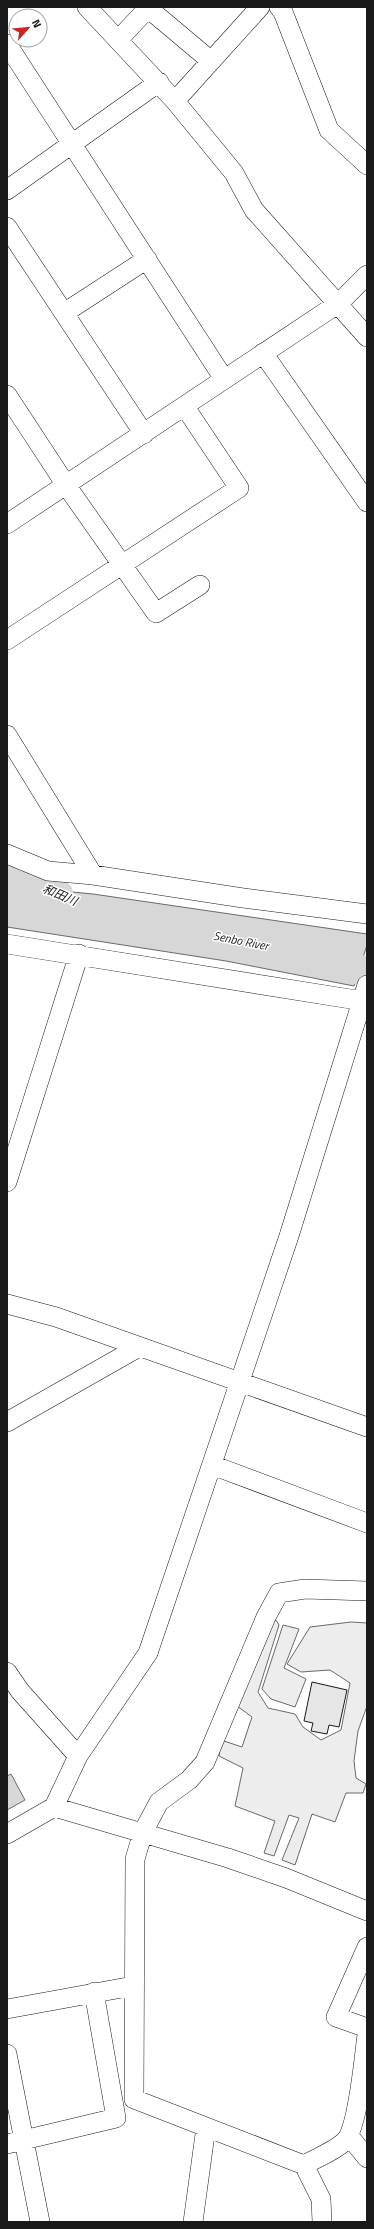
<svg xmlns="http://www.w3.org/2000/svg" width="374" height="2229" font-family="'Titillium Web','Noto Sans JP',sans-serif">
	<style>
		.built { fill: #ededed; stroke: #6a6a6a }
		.water { fill: #d7d7d7; stroke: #6a6a6a }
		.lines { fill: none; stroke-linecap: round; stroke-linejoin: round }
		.river { stroke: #d7d7d7; stroke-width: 30 }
		.building { fill: #e6e6e6; stroke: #1a1a1a }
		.minor-casing { stroke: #1a1a1a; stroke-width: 20 }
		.minor { stroke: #fff; stroke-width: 19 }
		.labels { text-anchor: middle; stroke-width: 3; stroke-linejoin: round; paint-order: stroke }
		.water-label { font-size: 12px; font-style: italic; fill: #1a1a1a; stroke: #fff }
	</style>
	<rect width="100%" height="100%" fill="#fff"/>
	<path class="built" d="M 276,1620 L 279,1625 L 258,1692 L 268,1708 L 295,1714 L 303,1727 L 321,1740 L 341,1730 L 350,1683 L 330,1670 L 301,1672 L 287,1664 L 310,1627 L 351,1622 L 367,1623 L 367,1706 L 358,1731 L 354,1761 L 356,1778 L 366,1784 L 363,1793 L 346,1793 L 335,1822 L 312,1814 L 295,1865 L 282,1860 L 299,1818 L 289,1815 L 274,1856 L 264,1853 L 275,1821 L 235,1806 L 243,1768 L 219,1756 L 221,1740 L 242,1747 L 252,1717 L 237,1706 L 267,1622 Z
		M 283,1625 L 299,1629 L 284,1668 L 306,1679 L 295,1707 L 271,1699 L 262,1689 Z"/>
	<path class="water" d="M 7,875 L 60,885 L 62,891 L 93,894 L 367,934 L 367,945 L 354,986 L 226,961 L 7,927 Z
		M 11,1774 L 25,1800 L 7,1810 L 7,1776 Z"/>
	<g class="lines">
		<path class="river" d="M 7,873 L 58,894
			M 319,959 L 367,972"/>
	</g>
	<path class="building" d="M 312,1682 L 347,1690 L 339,1727 L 329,1725 L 327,1734 L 311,1731 L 313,1723 L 304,1721 Z"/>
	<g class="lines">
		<g class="minor-casing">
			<path id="minor" d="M 87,7 L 175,101 L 234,173 L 254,210 L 367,337
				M 279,7 L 283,12 L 329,130 L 367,165
				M 149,9 L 211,61
				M 119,39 L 149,7
				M 7,44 L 224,379
				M 175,101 L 260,7
				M 7,190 L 159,82
				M 7,227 L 144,434
				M 64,313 L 147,259
				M 263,353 L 367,502
				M 7,395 L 66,485 L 156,613 L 200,585
				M 7,524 L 339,303 L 367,275
				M 7,640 L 239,488 L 185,407
				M 7,735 L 93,875
				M 7,854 L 48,871 L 93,875 L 243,898 L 367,914
				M 7,944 L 363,1001
				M 7,1182 L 79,954
				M 7,1304 L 56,1317 L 367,1427
				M 7,1422 L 139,1347
				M 212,1465 L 367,1523
				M 7,1672 L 20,1691 L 78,1756
				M 54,1807 L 228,1858 L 286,1878 L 367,1911
				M 7,1834 L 54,1807 L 78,1756 L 148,1653 L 289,1236 L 367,985
				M 367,1947 L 336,2017 L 367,2028
				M 7,2009 L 133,1986
				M 7,2054 L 40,2222
				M 349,2136 L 367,2158
				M 7,2144 L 116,2118 L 94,1992
				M 304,2165 C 316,2158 333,2152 344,2142 C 358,2130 364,2056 367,2035
				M 193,2222 L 206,2127
				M 322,2222 L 321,2199 L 304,2165 L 134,2099 L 135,1859 L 143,1832 L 159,1802 L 189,1780 L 205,1762 L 266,1617 L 279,1593 L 305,1589 L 367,1591"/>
		</g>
		<use href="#minor" class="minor"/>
	</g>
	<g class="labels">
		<g class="water-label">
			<text transform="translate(60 895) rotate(23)" y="4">和田川</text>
			<text transform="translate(241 941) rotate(11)" y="4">Senbo River</text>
		</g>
	</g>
	<rect width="374" height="2229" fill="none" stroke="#1a1a1a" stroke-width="16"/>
	<g transform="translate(28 28) rotate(63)"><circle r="19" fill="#ffffff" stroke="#a3a3a3"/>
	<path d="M0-3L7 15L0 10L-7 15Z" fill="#c62828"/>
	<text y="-6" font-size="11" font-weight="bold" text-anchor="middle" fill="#1a1a1a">N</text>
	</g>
</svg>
